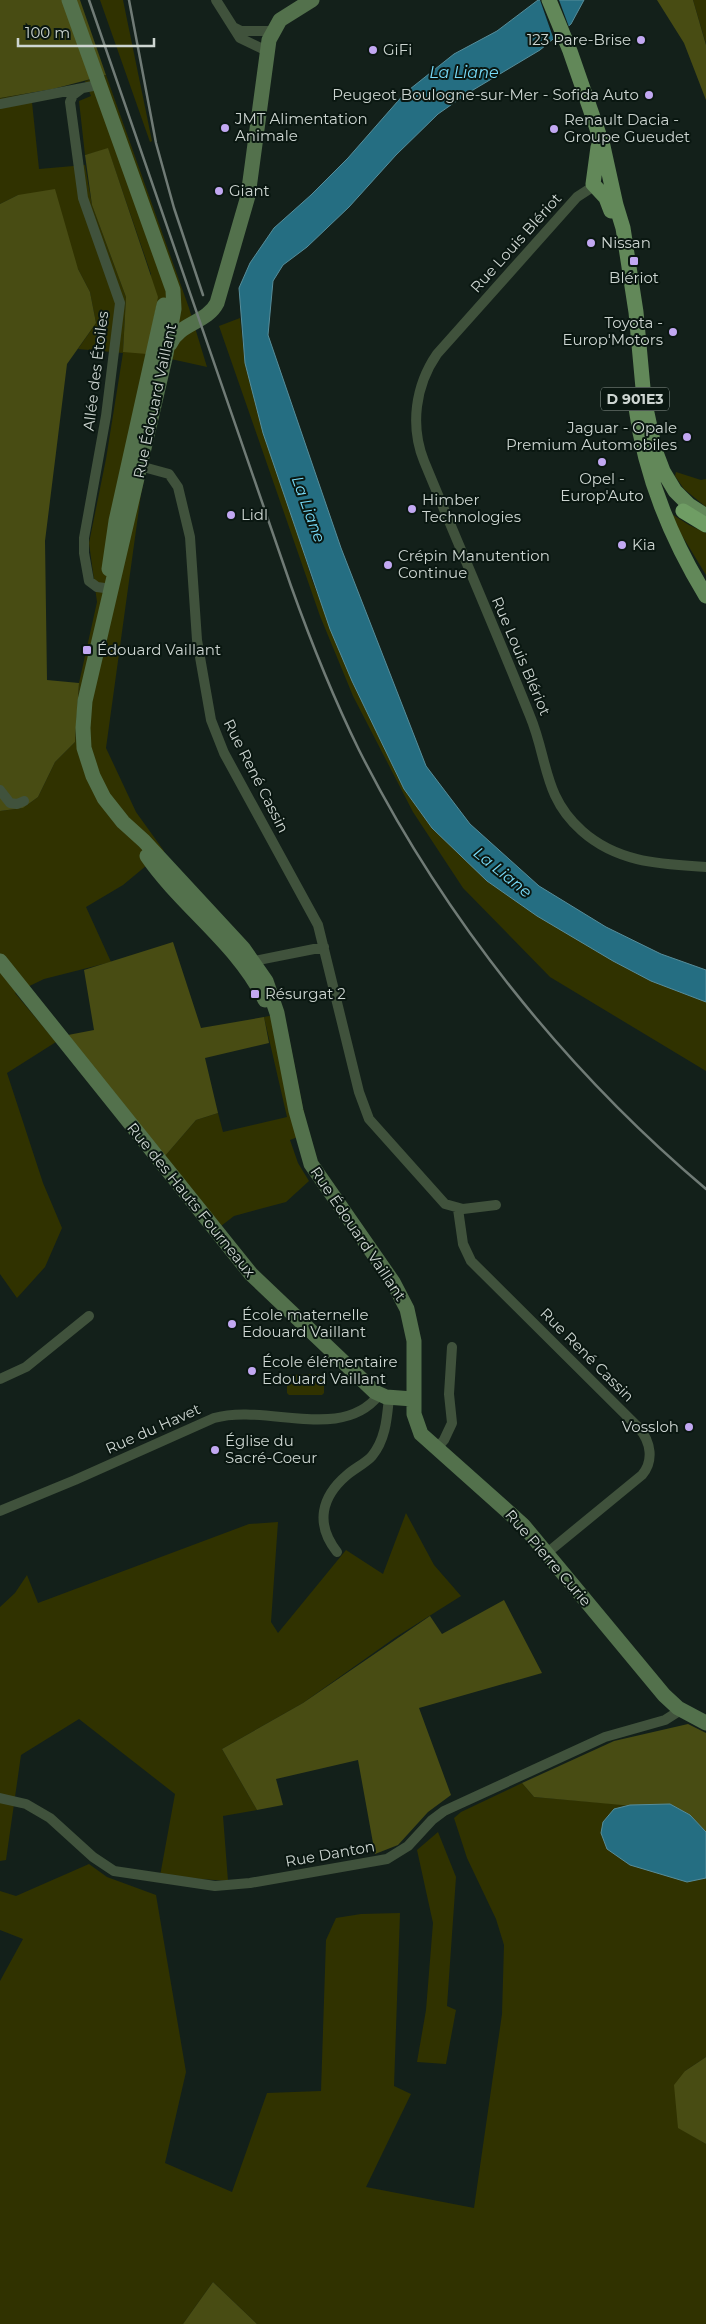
<svg xmlns="http://www.w3.org/2000/svg" width="706" height="2324" font-family="Montserrat,sans-serif">
	<style>
		.green { fill: #303200 }
		.forest { fill: #484c13 }
		.water { fill: #256e82; stroke: #578d9a }
		.pier { fill: #13201a }
		.lines { fill: none; stroke-linecap: round; stroke-linejoin: round }
		.street { stroke: #40523c; stroke-width: 10 }
		.secondary { stroke: #53714c; stroke-width: 15 }
		.primary { stroke: #628859; stroke-width: 15 }
		.highway { stroke: #6f9d64; stroke-width: 15 }
		.rail { stroke: #707b76; stroke-width: 2.5 }
		.poi-dot { fill: #c2a8f2; stroke: #0a1711; stroke-width: 2 }
		.labels { text-anchor: middle; stroke-width: 4; stroke-linejoin: round; paint-order: stroke }
		.shield { fill: #0a1711; stroke: #929c97; stroke-width: 1 }
		.shield-label { font-size: 14px; font-weight: bold; fill: #cdd5d1 }
		.poi-label { font-size: 15px; fill: #cdd5d1; stroke: #0a1711; text-anchor: start }
		.street-label { font-size: 15px; fill: #cdd5d1; stroke: #0a1711 }
		.water-label { font-size: 16px; font-style: italic; fill: #79dbf9; stroke: #0a1711 }
	</style>
	<rect width="100%" height="100%" fill="#13201a"/>
	<path class="green" d="M 100,0 L 123,0 L 152,141 L 150,142 Z
		M 693,0 L 706,0 L 706,45 L 706,44 Z
		M 106,75 L 189,308 L 207,367 L 171,359 L 141,494 L 106,748 L 136,812 L 164,851 L 123,885 L 86,907 L 111,962 L 44,979 L 15,993 L 56,1042 L 7,1073 L 43,1183 L 62,1228 L 45,1267 L 17,1298 L 0,1274 L 0,811 L 23,808 L 38,797 L 55,762 L 75,742 L 79,683 L 97,602 L 89,543 L 106,459 L 123,353 L 78,349 L 96,323 L 90,292 L 78,269 L 18,195 L 0,204 L 0,98 L 31,93 L 39,169 L 85,165 L 92,205 L 126,297 L 123,352 L 151,274 L 108,149 L 85,155 L 79,101 L 91,96 L 85,81 Z
		M 240,318 L 245,363 L 312,580 L 352,681 L 404,789 L 432,828 L 472,865 L 525,908 L 613,961 L 651,981 L 706,1002 L 706,1071 L 550,977 L 463,888 L 413,812 L 353,696 L 320,616 L 219,326 Z
		M 676,472 L 701,480 L 706,479 L 706,507 L 684,489 L 675,476 Z
		M 667,511 L 689,525 L 706,533 L 706,575 Z
		M 284,1013 L 308,1133 L 290,1140 L 298,1163 L 309,1181 L 286,1202 L 234,1216 L 221,1226 L 165,1156 L 196,1120 L 218,1113 L 223,1132 L 287,1117 L 264,1017 Z
		M 322,1374 L 324,1376 L 324,1393 L 322,1395 L 289,1395 L 287,1393 L 287,1376 L 289,1375 Z
		M 406,1513 L 434,1565 L 461,1596 L 396,1637 L 303,1703 L 222,1749 L 257,1810 L 223,1816 L 228,1881 L 160,1876 L 175,1794 L 79,1719 L 21,1755 L 6,1860 L 0,1861 L 0,1607 L 15,1593 L 27,1575 L 38,1603 L 249,1524 L 278,1522 L 271,1622 L 278,1633 L 346,1550 L 383,1574 Z
		M 522,1783 L 534,1797 L 630,1805 L 614,1809 L 687,1882 L 706,1878 L 706,2057 L 685,2071 L 678,2127 L 706,2144 L 706,2324 L 257,2324 L 213,2282 L 183,2324 L 0,2324 L 0,1981 L 23,1939 L 0,1930 L 0,1891 L 16,1896 L 89,1864 L 107,1877 L 156,1895 L 186,2072 L 165,2163 L 232,2192 L 267,2093 L 321,2091 L 326,1940 L 336,1918 L 361,1914 L 400,1913 L 394,2086 L 411,2094 L 366,2187 L 474,2208 L 502,2014 L 504,1945 L 496,1919 L 467,1858 L 454,1818 L 461,1812 Z
		M 438,1832 L 456,1877 L 447,2006 L 456,2010 L 446,2064 L 417,2062 L 426,2010 L 433,1923 L 417,1850 Z"/>
	<path class="forest" d="M 0,0 L 80,0 L 106,75 L 53,89 L 0,98 Z
		M 657,0 L 693,0 L 706,45 L 706,100 L 684,43 Z
		M 108,148 L 158,297 L 147,354 L 123,352 L 126,297 L 92,205 L 85,155 Z
		M 55,189 L 78,269 L 90,292 L 96,323 L 67,364 L 45,541 L 47,680 L 79,683 L 75,742 L 55,762 L 38,797 L 23,808 L 0,811 L 0,204 L 18,195 Z
		M 173,942 L 201,1028 L 264,1017 L 269,1043 L 205,1058 L 218,1113 L 196,1120 L 165,1156 L 68,1035 L 94,1030 L 84,970 Z
		M 504,1600 L 542,1673 L 419,1708 L 451,1795 L 428,1812 L 398,1845 L 375,1854 L 358,1760 L 276,1779 L 283,1805 L 257,1810 L 222,1749 L 303,1703 L 430,1616 L 442,1634 Z
		M 688,1724 L 706,1733 L 706,1832 L 690,1815 L 670,1804 L 633,1806 L 534,1797 L 522,1783 L 614,1741 Z
		M 706,2057 L 706,2144 L 678,2128 L 674,2085 L 685,2071 Z
		M 213,2282 L 257,2324 L 183,2324 Z"/>
	<path class="water" d="M 538,0 L 584,0 L 571,24 L 540,50 L 468,93 L 438,114 L 396,155 L 349,207 L 307,247 L 283,265 L 273,281 L 268,335 L 341,548 L 426,766 L 470,824 L 539,886 L 606,927 L 661,954 L 706,970 L 706,1002 L 651,981 L 613,961 L 537,916 L 487,881 L 432,828 L 404,789 L 352,681 L 330,629 L 263,433 L 245,363 L 239,288 L 250,263 L 274,228 L 311,195 L 348,158 L 405,93 L 454,54 L 497,31 Z
		M 670,1804 L 690,1815 L 706,1832 L 706,1878 L 687,1882 L 630,1865 L 607,1849 L 601,1833 L 603,1822 L 614,1809 L 630,1805 Z"/>
	<path class="pier" d="M 540,0 L 559,0 L 569,27 L 554,40 Z"/>
	<g class="lines">
		<path class="street" d="M 216,0 L 240,38 L 267,51
			M 233,27 L 241,31 L 272,31
			M 81,89 L 73,95 L 70,102 L 83,198 L 120,303 L 106,416 L 84,538 L 84,553 L 89,581 L 97,587 L 112,589
			M 0,104 L 98,85
			M 594,186 L 577,197 L 437,354 C 415,386 410,426 424,461 C 459,546 496,631 530,716 C 548,759 543,797 582,831 C 618,863 661,864 706,867
			M 136,465 L 169,474 L 178,487 L 190,537 L 197,640 L 211,720 L 224,753 L 318,925 L 359,1092 L 369,1119 L 445,1204 L 463,1209 L 496,1205
			M 0,790 L 10,803 L 17,804 L 24,801
			M 249,962 L 324,947
			M 458,1209 L 463,1244 L 471,1261 L 639,1428 C 651,1442 654,1461 642,1475 L 547,1553
			M 0,1379 L 26,1367 L 89,1316
			M 436,1449 L 444,1440 L 452,1423 L 449,1394 L 452,1347
			M 0,1511 L 75,1480 L 214,1418 C 266,1403 341,1443 379,1395
			M 337,1552 C 315,1524 321,1497 347,1475 C 355,1468 366,1463 372,1456 C 386,1439 387,1417 389,1397
			M 0,1798 L 26,1804 L 50,1818 L 93,1857 L 114,1871 L 215,1886 L 250,1883 L 387,1859 L 408,1846 L 432,1820 L 444,1811 L 605,1737 L 665,1720 L 676,1713 L 678,1708"/>
		<path class="secondary" d="M 69,0 L 173,290 L 174,309 L 166,354 L 85,701 L 83,728 L 84,748 L 93,776 L 104,798 L 123,822 L 144,841 L 243,948 L 266,981 L 277,1013 L 296,1111 L 311,1164 L 393,1282 L 407,1309 L 414,1341 L 414,1414 L 421,1434 L 523,1525 L 664,1695 L 678,1708 L 706,1723
			M 170,344 C 179,323 207,323 217,303 L 248,196 L 269,40 L 280,20 L 312,0
			M 109,569 L 116,521 L 164,305
			M 147,856 C 182,907 238,944 265,1000
			M 0,961 L 251,1274 L 375,1392 L 386,1397 L 413,1399"/>
		<path class="primary" d="M 549,0 L 570,51 L 603,146 L 616,205 L 623,228 L 636,312 L 644,399 L 655,450 L 663,471 L 675,491 L 689,505 L 706,516
			M 598,147 L 593,184 L 606,198 L 611,211
			M 636,408 C 645,476 670,537 706,596"/>
		<path class="highway" d="M 683,511 L 706,525"/>
		<path class="rail" d="M 89,0 L 291,586 C 311,642 333,697 359,750 C 443,917 564,1069 706,1189
			M 129,0 L 156,143 L 174,208 L 203,295"/>
	</g>
	<g class="poi-dot">
		<circle cx="641" cy="40" r="5"/>
		<circle cx="373" cy="50" r="5"/>
		<circle cx="649" cy="95" r="5"/>
		<circle cx="225" cy="128" r="5"/>
		<circle cx="554" cy="129" r="5"/>
		<circle cx="219" cy="191" r="5"/>
		<circle cx="591" cy="243" r="5"/>
		<rect x="629" y="256" width="10" height="10" rx="2.5"/>
		<circle cx="673" cy="332" r="5"/>
		<circle cx="687" cy="437" r="5"/>
		<circle cx="602" cy="462" r="5"/>
		<circle cx="412" cy="509" r="5"/>
		<circle cx="231" cy="515" r="5"/>
		<circle cx="622" cy="545" r="5"/>
		<circle cx="388" cy="565" r="5"/>
		<rect x="82" y="645" width="10" height="10" rx="2.5"/>
		<rect x="250" y="989" width="10" height="10" rx="2.5"/>
		<circle cx="232" cy="1324" r="5"/>
		<circle cx="252" cy="1371" r="5"/>
		<circle cx="689" cy="1427" r="5"/>
		<circle cx="215" cy="1450" r="5"/>
	</g>
	<g class="labels">
		<rect class="shield" x="601" y="387.5" width="68" height="23" rx="4"/>
		<g class="shield-label">
			<text x="635" y="404">D 901E3</text>
		</g>
		<g class="poi-label">
			<text x="631" y="45" text-anchor="end">123 Pare-Brise</text>
			<text x="383" y="55">GiFi</text>
			<text x="639" y="100" text-anchor="end">Peugeot Boulogne-sur-Mer - Sofida Auto</text>
			<text x="235" y="124">JMT Alimentation<tspan x="235" dy="17">Animale</tspan></text>
			<text x="564" y="125">Renault Dacia -<tspan x="564" dy="17">Groupe Gueudet</tspan></text>
			<text x="229" y="196">Giant</text>
			<text x="601" y="248">Nissan</text>
			<text x="634" y="283" text-anchor="middle">Blériot</text>
			<text x="663" y="328" text-anchor="end">Toyota -<tspan x="663" dy="17">Europ'Motors</tspan></text>
			<text x="677" y="433" text-anchor="end">Jaguar - Opale<tspan x="677" dy="17">Premium Automobiles</tspan></text>
			<text x="602" y="484" text-anchor="middle">Opel -<tspan x="602" dy="17">Europ'Auto</tspan></text>
			<text x="422" y="505">Himber<tspan x="422" dy="17">Technologies</tspan></text>
			<text x="241" y="520">Lidl</text>
			<text x="632" y="550">Kia</text>
			<text x="398" y="561">Crépin Manutention<tspan x="398" dy="17">Continue</tspan></text>
			<text x="97" y="655">Édouard Vaillant</text>
			<text x="265" y="999">Résurgat 2</text>
			<text x="242" y="1320">École maternelle<tspan x="242" dy="17">Edouard Vaillant</tspan></text>
			<text x="262" y="1367">École élémentaire<tspan x="262" dy="17">Edouard Vaillant</tspan></text>
			<text x="679" y="1432" text-anchor="end">Vossloh</text>
			<text x="225" y="1446">Église du<tspan x="225" dy="17">Sacré-Coeur</tspan></text>
		</g>
		<g class="street-label">
			<text transform="translate(516 243) rotate(-48)" y="5">Rue Louis Blériot</text>
			<text transform="translate(96 371) rotate(-83)" y="5">Allée des Étoiles</text>
			<text transform="translate(155 401) rotate(-78)" y="5">Rue Édouard Vaillant</text>
			<text transform="translate(521 656) rotate(67)" y="5">Rue Louis Blériot</text>
			<text transform="translate(256 776) rotate(63)" y="5">Rue René Cassin</text>
			<text transform="translate(191 1200) rotate(51)" y="5">Rue des Hauts Fourneaux</text>
			<text transform="translate(358 1234) rotate(56)" y="5">Rue Édouard Vaillant</text>
			<text transform="translate(587 1355) rotate(45)" y="5">Rue René Cassin</text>
			<text transform="translate(153 1429) rotate(-24)" y="5">Rue du Havet</text>
			<text transform="translate(548 1558) rotate(49)" y="5">Rue Pierre Curie</text>
			<text transform="translate(330 1854) rotate(-10)" y="5">Rue Danton</text>
		</g>
		<g class="water-label">
			<text x="464" y="78">La Liane</text>
			<text transform="translate(309 509) rotate(70)" y="6">La Liane</text>
			<text transform="translate(503 872) rotate(39)" y="6">La Liane</text>
		</g>
	</g>
	<path d="M18 38v8h136v-8" fill="none" stroke="#cdd5d1" stroke-width="2.5"/>
	<text x="25" y="38" font-size="15" fill="#cdd5d1" stroke="#0a1711" stroke-width="4" paint-order="stroke">100 m</text>
</svg>
